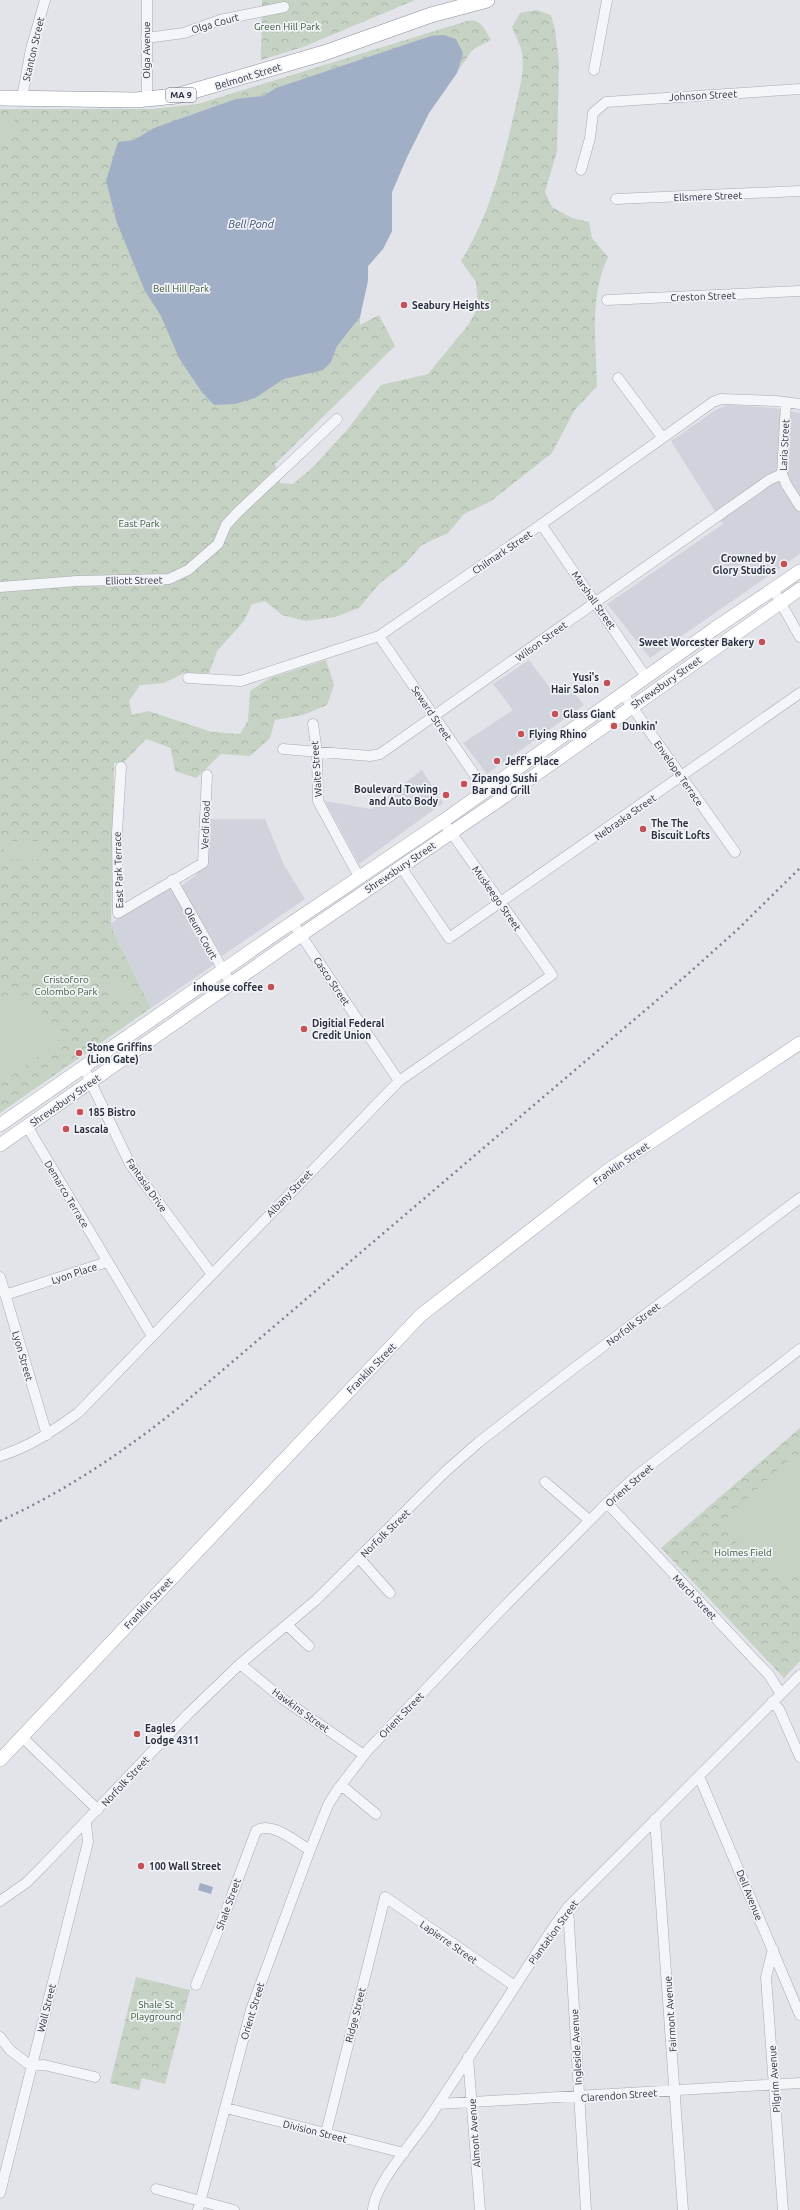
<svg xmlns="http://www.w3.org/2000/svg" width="800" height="2210" font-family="Ubuntu,sans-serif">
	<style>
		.built { fill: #d0d3db }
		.forest { fill: url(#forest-crowns) }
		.pitch { fill: #c6d2c4 }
		.water { fill: #a0aec6 }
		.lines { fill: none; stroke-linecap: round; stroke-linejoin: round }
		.minor-casing { stroke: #a7aab3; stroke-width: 11 }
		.major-casing { stroke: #a2a7b4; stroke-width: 14 }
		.highway-casing { stroke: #8a909f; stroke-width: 16 }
		.minor { stroke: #f4f5f8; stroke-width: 10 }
		.major { stroke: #fff; stroke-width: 13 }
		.highway { stroke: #fff; stroke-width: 15 }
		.rail { stroke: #7c8291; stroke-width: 2.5; stroke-dasharray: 2 4; stroke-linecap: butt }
		.poi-dot { fill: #c45156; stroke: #f1f3f7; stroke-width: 1.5 }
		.labels { text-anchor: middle; stroke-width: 3.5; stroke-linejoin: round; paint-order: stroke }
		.shield { fill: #f1f3f7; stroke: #666a77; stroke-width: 1 }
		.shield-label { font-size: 9px; font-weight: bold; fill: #2b3040 }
		.street-label { font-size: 10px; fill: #2b3040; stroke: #f1f3f7 }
		.park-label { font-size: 10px; fill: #3c5a3a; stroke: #f1f3f7 }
		.poi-label { font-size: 10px; font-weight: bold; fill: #2b3040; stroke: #f1f3f7; text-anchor: start }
		.water-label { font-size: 11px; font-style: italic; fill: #384b70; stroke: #f1f3f7 }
	</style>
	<defs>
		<pattern id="forest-crowns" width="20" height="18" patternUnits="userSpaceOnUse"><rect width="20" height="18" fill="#c6d2c4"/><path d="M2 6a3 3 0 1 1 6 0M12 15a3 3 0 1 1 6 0" fill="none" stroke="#aab5a9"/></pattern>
	</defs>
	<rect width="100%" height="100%" fill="#e2e4e9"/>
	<path class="built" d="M 728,405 L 774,408 L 800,413 L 800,554 L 650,658 L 607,604 L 723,524 L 671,441 L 717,409 Z
		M 529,660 L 552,691 L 567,684 L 584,705 L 487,774 L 463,743 L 513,710 L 493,684 Z
		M 422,770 L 443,803 L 359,864 L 325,801 L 371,809 Z
		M 209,819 L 265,819 L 284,865 L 305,899 L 222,956 L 181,886 L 195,876 L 203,866 Z
		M 173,885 L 215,964 L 151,1008 L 111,927 L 111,923 Z"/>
	<path class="forest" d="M 262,0 L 415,0 L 303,47 L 261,60 Z
		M 536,10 L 551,15 L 555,30 L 559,64 L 557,151 L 545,192 L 552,207 L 572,218 L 589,222 L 592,238 L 608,257 C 589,297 596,343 597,386 L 574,411 L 552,453 L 491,501 L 464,514 L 448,533 L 422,545 L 404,565 L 380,583 L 359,608 L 335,617 L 306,621 L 282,615 L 265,601 L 252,604 L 244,621 L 217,651 L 209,673 L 184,673 L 164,683 L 140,685 L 129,701 L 132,715 L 148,711 L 212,732 L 240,734 L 248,721 L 250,691 L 270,678 L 326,660 L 334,685 L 327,705 L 303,715 L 275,720 L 270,738 L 250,756 L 221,754 L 196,778 L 175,771 L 171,748 L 146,739 L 124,762 L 114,763 L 111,927 L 151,1008 L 0,1113 L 0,109 L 152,109 L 198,104 L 467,21 C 481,18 485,30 491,40 L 473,49 L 429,113 L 407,157 L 392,192 L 392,231 L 383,249 L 368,266 C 368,286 359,306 360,325 L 379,315 L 395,346 L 275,464 L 280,483 L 293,484 L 312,468 L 348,429 L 381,385 L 428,374 L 469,324 L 478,307 L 476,282 L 461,261 C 490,214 503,163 515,109 C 519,91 525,71 522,52 C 520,44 515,35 512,27 L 520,13 Z
		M 800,1428 L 800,1661 L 784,1678 L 661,1548 Z
		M 136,1977 L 190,1990 L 165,2084 L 142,2078 L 139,2090 L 110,2083 Z"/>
	<path class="pitch" d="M 0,115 L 14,116 L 13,139 L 0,139 Z
		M 4,841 L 43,841 L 42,860 L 3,859 Z
		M 118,975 L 135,1000 L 124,1008 L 106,983 Z
		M 0,996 L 34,1007 L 65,1034 L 47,1050 L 0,1084 Z
		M 792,1457 L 800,1465 L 800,1571 L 789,1576 L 751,1559 L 720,1524 Z"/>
	<path class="water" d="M 444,35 L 456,39 L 463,53 L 457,73 L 429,113 L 407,157 L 392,192 L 392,231 L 383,249 L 368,266 L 368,281 L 360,317 L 337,346 L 331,362 L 323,370 L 284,379 L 255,398 L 235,404 L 214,405 L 201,391 L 179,358 L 161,316 L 145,291 L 117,223 L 106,181 L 118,142 L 134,140 L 154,128 L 236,99 L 263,96 L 276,88 L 431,36 Z
		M 200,1883 L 213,1887 L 211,1894 L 198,1890 Z"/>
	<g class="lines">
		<g class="minor-casing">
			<path id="minor" d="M 147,0 L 147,100
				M 146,38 L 184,33 L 220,20 L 284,7
				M 594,70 L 607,0
				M 22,98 L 31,49 L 45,0
				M 581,170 L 590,138 L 593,113 L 606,102 L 800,89
				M 616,199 L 800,191
				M 607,300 L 800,291
				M 618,378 L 662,437
				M 786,403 L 782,474 L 786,484 L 800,506
				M 541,524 L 646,677
				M 0,587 L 77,581 L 169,579 L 188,570 L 218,544 L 226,525 L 238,512 L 337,419
				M 773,589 L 800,637
				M 379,636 L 485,790
				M 188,678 L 241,681 L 379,636 L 536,528 L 713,402 L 721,399 L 776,401 L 800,404
				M 623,694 L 735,852
				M 313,724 L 317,752 L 318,801 L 359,877
				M 283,749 L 370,756 L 380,754 L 769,480 L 782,474
				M 121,767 L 117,833 L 118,913 L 203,863 L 207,775
				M 401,867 L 449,938 L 800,693
				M 172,880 L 231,984
				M 292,922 L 399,1081
				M 84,1068 L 130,1164 L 211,1273
				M 27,1126 L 152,1336
				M 0,1277 L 47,1435
				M 5,1295 L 107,1262
				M 0,1456 C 29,1447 53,1431 78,1413 L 399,1081 L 552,975 L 443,821
				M 545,1482 L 589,1520
				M 607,1503 L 769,1675 L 781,1694
				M 359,1558 L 390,1593
				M 287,1625 L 309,1646
				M 240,1664 L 283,1699 L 364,1755
				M 772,1702 L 779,1709 L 800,1757
				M 22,1737 L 98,1810
				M 699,1776 L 800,2015
				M 341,1785 L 376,1814
				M 655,1819 L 683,2210
				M 0,1901 L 26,1883 L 44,1865 L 188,1714 L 240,1664 L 316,1600 L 446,1471 L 479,1442 L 565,1375 L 800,1198
				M 568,1907 L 586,2210
				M 773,1949 L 766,1977 L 783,2210
				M 196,1985 L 228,1906 L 256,1831 C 271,1820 296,1842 310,1850
				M 0,2037 L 10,2050 L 31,2066 L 44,2065 L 95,2077
				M 468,2057 L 480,2210
				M 438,2104 L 800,2083
				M 226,2108 L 404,2153
				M 326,2133 L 385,1897 L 515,1986
				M 156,2189 L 234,2210
				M 0,2193 L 88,1842 L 86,1823
				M 198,2210 L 251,2010 L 310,1850 L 328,1805 L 338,1789 L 368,1750 L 499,1612 L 607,1503 L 635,1477 L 800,1349
				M 373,2210 C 374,2184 416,2139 431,2115 C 471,2055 510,1994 549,1934 L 568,1907 L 800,1675"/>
		</g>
		<g class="major-casing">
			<path id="major" d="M 0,1125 L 278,932 L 443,821 L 714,629 L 800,571
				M 0,1145 L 301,935 L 511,792 L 800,589
				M 0,1760 L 421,1315 L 607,1171 L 800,1043"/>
		</g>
		<g class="highway-casing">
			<path id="highway" d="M 0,98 L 136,100 L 176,96 L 324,53 L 431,15 L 487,0"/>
		</g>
		<use href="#minor" class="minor"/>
		<use href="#major" class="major"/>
		<use href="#highway" class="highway"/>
		<path class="rail" d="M 0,1521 C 64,1492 122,1453 177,1409 L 689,973 L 737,930 L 800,868"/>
	</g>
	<g class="poi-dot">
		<circle cx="404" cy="305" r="4"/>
		<circle cx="784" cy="564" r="4"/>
		<circle cx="762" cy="642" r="4"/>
		<circle cx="607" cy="683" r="4"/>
		<circle cx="555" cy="714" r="4"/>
		<circle cx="614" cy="726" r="4"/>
		<circle cx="521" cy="734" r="4"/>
		<circle cx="497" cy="761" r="4"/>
		<circle cx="464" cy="784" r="4"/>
		<circle cx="446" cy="795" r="4"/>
		<circle cx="643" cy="829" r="4"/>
		<circle cx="271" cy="987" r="4"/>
		<circle cx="304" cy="1029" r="4"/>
		<circle cx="79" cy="1053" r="4"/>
		<circle cx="80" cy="1112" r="4"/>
		<circle cx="66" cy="1129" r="4"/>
		<circle cx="137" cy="1734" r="4"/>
		<circle cx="141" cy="1866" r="4"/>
	</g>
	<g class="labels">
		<rect class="shield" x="166" y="88" width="30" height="14" rx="3"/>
		<g class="shield-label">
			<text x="181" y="98">MA 9</text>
		</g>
		<g class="street-label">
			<text transform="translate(215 23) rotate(-16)" y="4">Olga Court</text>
			<text transform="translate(33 49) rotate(-77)" y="4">Stanton Street</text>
			<text transform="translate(146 50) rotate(-90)" y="4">Olga Avenue</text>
			<text transform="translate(248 76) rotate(-17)" y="4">Belmont Street</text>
			<text transform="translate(703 95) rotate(-3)" y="4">Johnson Street</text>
			<text transform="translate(708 196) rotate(-2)" y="4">Ellsmere Street</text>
			<text transform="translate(703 296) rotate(-2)" y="4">Creston Street</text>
			<text transform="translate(784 445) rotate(-87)" y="4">Laria Street</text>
			<text transform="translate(502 552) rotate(-34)" y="4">Chilmark Street</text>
			<text transform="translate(134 580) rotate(-1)" y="4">Elliott Street</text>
			<text transform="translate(594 600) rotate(55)" y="4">Marshall Street</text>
			<text transform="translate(541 641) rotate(-36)" y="4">Wilson Street</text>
			<text transform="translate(666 682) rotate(-35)" y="4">Shrewsbury Street</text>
			<text transform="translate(432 713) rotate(56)" y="4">Seward Street</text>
			<text transform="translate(316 769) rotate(-94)" y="4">Waite Street</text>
			<text transform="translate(679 773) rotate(55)" y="4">Envelope Terrace</text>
			<text transform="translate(625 817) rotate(-35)" y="4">Nebraska Street</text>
			<text transform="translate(205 825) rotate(-88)" y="4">Verdi Road</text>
			<text transform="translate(400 867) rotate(-34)" y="4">Shrewsbury Street</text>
			<text transform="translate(118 870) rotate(-92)" y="4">East Park Terrace</text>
			<text transform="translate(497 898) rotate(55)" y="4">Muskeego Street</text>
			<text transform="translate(201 933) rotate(61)" y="4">Oleum Court</text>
			<text transform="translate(332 981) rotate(56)" y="4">Casco Street</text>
			<text transform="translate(65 1100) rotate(-35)" y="4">Shrewsbury Street</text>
			<text transform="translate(621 1163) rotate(-35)" y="4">Franklin Street</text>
			<text transform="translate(147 1185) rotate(55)" y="4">Fantasia Drive</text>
			<text transform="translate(289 1193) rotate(-46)" y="4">Albany Street</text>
			<text transform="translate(67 1194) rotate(59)" y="4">Demarco Terrace</text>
			<text transform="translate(74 1273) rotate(-18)" y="4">Lyon Place</text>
			<text transform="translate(633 1324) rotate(-37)" y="4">Norfolk Street</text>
			<text transform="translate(23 1356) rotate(74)" y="4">Lyon Street</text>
			<text transform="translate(371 1368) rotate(-46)" y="4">Franklin Street</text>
			<text transform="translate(629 1485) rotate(-41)" y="4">Orient Street</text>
			<text transform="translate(385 1533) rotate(-44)" y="4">Norfolk Street</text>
			<text transform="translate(695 1597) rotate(46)" y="4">March Street</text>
			<text transform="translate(148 1603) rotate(-47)" y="4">Franklin Street</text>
			<text transform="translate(301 1710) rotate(36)" y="4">Hawkins Street</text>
			<text transform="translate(401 1715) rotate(-46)" y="4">Orient Street</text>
			<text transform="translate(125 1781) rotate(-47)" y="4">Norfolk Street</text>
			<text transform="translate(750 1895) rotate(68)" y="4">Dell Avenue</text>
			<text transform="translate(228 1904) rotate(-70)" y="4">Shale Street</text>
			<text transform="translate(553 1932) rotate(-54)" y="4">Plantation Street</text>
			<text transform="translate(449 1942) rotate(35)" y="4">Lapierre Street</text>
			<text transform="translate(46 2008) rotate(-76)" y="4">Wall Street</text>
			<text transform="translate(252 2011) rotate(-73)" y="4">Orient Street</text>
			<text transform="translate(670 2014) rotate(-94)" y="4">Fairmont Avenue</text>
			<text transform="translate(355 2015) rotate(-76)" y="4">Ridge Street</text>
			<text transform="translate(576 2047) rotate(-93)" y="4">Ingleside Avenue</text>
			<text transform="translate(774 2079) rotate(-94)" y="4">Pilgrim Avenue</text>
			<text transform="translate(619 2095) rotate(-4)" y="4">Clarendon Street</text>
			<text transform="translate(315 2131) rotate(14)" y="4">Division Street</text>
			<text transform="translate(474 2133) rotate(-94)" y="4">Almont Avenue</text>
		</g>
		<g class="park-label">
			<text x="287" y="30">Green Hill Park</text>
			<text x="181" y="292">Bell Hill Park</text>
			<text x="139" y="527">East Park</text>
			<text x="66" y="983">Cristoforo<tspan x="66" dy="12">Colombo Park</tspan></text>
			<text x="743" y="1556">Holmes Field</text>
			<text x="156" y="2008">Shale St<tspan x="156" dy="12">Playground</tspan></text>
		</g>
		<g class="poi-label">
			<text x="412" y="309">Seabury Heights</text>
			<text x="776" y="562" text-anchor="end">Crowned by<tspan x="776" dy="12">Glory Studios</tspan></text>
			<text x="754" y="646" text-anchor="end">Sweet Worcester Bakery</text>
			<text x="599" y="681" text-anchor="end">Yusi's<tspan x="599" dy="12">Hair Salon</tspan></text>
			<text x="563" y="718">Glass Giant</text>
			<text x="622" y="730">Dunkin'</text>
			<text x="529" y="738">Flying Rhino</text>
			<text x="505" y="765">Jeff's Place</text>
			<text x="472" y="782">Zipango Sushi<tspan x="472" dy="12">Bar and Grill</tspan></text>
			<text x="438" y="793" text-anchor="end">Boulevard Towing<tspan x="438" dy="12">and Auto Body</tspan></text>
			<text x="651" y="827">The The<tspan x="651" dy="12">Biscuit Lofts</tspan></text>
			<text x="263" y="991" text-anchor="end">inhouse coffee</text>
			<text x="312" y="1027">Digitial Federal<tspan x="312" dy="12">Credit Union</tspan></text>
			<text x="87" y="1051">Stone Griffins<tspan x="87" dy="12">(Lion Gate)</tspan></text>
			<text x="88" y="1116">185 Bistro</text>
			<text x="74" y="1133">Lascala</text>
			<text x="145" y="1732">Eagles<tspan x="145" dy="12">Lodge 4311</tspan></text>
			<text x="149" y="1870">100 Wall Street</text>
		</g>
		<g class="water-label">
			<text x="251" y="228">Bell Pond</text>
		</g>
	</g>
</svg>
